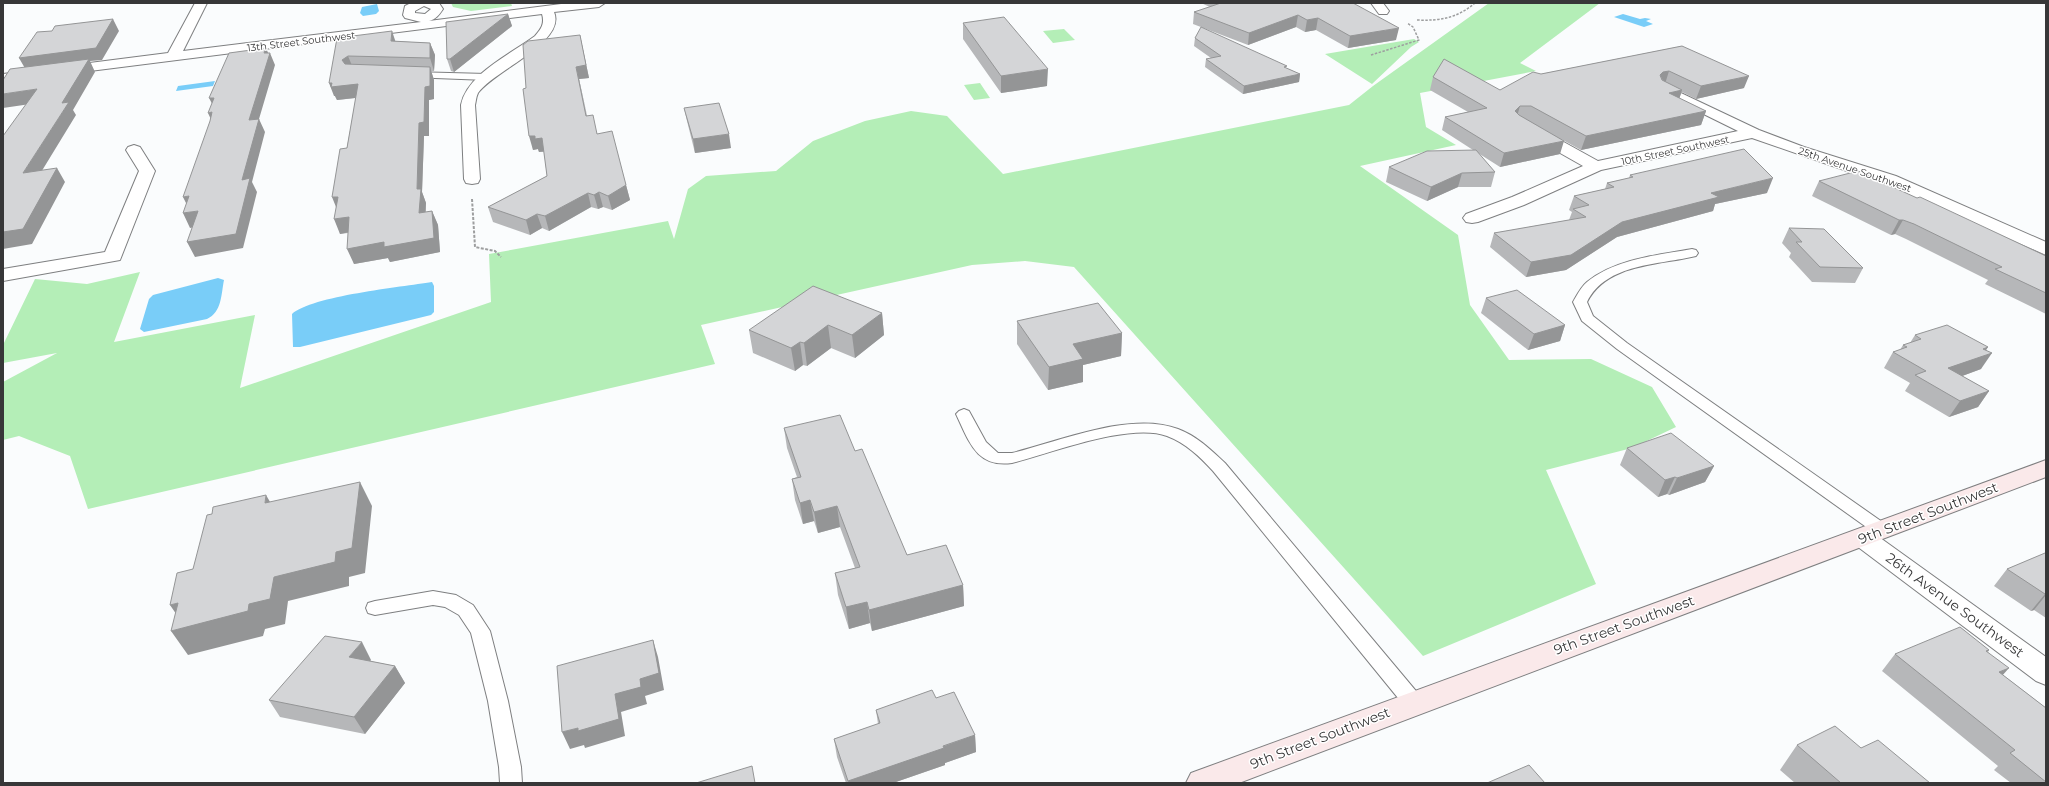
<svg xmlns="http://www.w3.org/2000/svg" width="2049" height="786" font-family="Montserrat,sans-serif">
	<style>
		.green { fill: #b4eeb7 }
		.water { fill: #79cdf8 }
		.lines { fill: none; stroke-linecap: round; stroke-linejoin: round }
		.lane-casing { stroke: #7e7f80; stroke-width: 2 }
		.street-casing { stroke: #7e7f80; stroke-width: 2 }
		.secondary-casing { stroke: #7e7f80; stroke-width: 2 }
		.path-far1 { stroke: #9d9e9f; stroke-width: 1.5; stroke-dasharray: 2.5 1.5; stroke-linecap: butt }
		.path { stroke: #9d9e9f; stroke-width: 2; stroke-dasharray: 3 1.5; stroke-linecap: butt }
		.lane { fill: #fff; fill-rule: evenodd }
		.street { fill: #fff; fill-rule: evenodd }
		.secondary { fill: #fae9ea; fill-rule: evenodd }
		.wall { fill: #b6b7b9 }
		.shaded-wall { fill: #949596 }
		.building { fill: #d4d5d7; stroke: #949596 }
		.labels { text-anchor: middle; stroke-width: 3; stroke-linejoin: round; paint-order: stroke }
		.far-street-label { font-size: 10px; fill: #373738; stroke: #fff }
		.near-street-label { font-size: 14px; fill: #373738; stroke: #fff }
	</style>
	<rect width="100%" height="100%" fill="#fafcfd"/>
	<path class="green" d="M 451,3 L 511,3 L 512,6 L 471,11 L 453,7 Z
		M 1489,3 L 1600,3 L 1520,63 L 1536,71 L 1420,93 L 1426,127 L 1456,145 L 1360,166 L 1458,235 L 1470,305 L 1509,360 L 1591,359 L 1652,387 L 1676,427 L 1632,448 L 1546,470 L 1596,584 L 1423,656 L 1074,267 L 1025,261 L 972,265 L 701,325 L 715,364 L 88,509 L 70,456 L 19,436 L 3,440 L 3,382 L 57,353 L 3,363 L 3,345 L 35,279 L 87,284 L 140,272 L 114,342 L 255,315 L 240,388 L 491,302 L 489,254 L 668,221 L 674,239 L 688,189 L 706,176 L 776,171 L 813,141 L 865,121 L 911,111 L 947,116 L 1003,174 L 1349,105 L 1373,86 Z
		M 1064,29 L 1075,40 L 1053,43 L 1043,31 Z
		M 1414,39 L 1419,42 L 1411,47 L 1372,84 L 1325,54 Z
		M 980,83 L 990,98 L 974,100 L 964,85 Z"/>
	<path class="water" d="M 377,4 L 379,11 L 376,14 L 363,16 L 360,13 L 362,7 Z
		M 1623,14 L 1640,19 L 1645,18 L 1651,19 L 1646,21 L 1653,24 L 1644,27 L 1614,17 Z
		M 215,81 L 213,86 L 176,91 L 178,86 Z
		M 218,278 L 224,280 C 221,295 222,312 207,319 L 144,332 L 140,329 L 149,299 L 153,295 Z
		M 432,282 L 434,286 L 434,312 L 431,315 L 300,347 L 293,347 L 292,314 C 312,296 401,287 432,282 Z"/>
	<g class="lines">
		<g class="lane-casing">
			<path id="lane" d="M 412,72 L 487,74 L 492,77 L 487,80 L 409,77 L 409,73 Z
				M 1692,249 L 1696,250 L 1698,253 L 1696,256 C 1660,265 1606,263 1587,302 L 1593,316 L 1627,343 L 1888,526 L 1891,530 L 1888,534 L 1882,536 L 1876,534 L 1617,349 L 1582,321 L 1573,302 C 1577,295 1581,287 1587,282 C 1615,259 1658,255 1692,249 Z
				M 964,409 L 969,411 L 986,442 L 998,453 L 1012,453 C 1060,441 1131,411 1178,429 C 1197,436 1211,450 1225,463 L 1421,697 L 1424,703 L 1421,709 L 1414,711 L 1407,709 L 1213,471 C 1200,457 1186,443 1167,436 C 1130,422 1051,453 1012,463 C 976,468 969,441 956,414 L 959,411 Z
				M 433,591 L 456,595 L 473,605 L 490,631 L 508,701 L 521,767 L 522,783 L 500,783 L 499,767 L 488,701 L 471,633 L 459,615 L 445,607 L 433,605 L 375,615 L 368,613 L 366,608 L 368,603 L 375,601 Z"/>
		</g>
		<g class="street-casing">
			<path id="street" d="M 195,3 L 207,3 L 183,51 L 421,22 L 405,18 L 403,15 L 405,6 L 411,3 L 439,3 L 443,9 C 439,15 436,19 429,21 L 569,3 L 605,3 L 599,7 L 554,12 C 567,42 493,71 478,93 C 476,97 476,101 475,105 L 480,179 L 478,183 L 472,184 L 466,183 L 464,179 L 461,105 C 467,74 511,54 535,36 C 541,29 545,24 542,14 L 3,82 L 3,74 L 168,53 ZM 424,6 L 431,9 L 425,14 L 415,13 L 415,11 Z
				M 1371,3 L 1383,3 L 1389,11 L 1387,14 L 1379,14 Z
				M 1664,85 L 1759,130 L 1804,147 L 1896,176 L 2046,242 L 2046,255 L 1884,184 L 1752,138 L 1601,170 L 1524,205 L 1478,222 L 1472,223 L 1466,222 L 1463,218 L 1466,214 L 1512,197 L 1583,166 L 1530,136 L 1528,133 L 1530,130 L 1542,130 L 1598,161 L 1738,131 L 1659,92 L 1657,89 L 1659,86 Z
				M 134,145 L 140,147 L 155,171 L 120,260 L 3,281 L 3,269 L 105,252 L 139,171 L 126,150 L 128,147 Z
				M 1863,529 L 1872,532 L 2046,657 L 2046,685 L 2036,681 L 1854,544 L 1850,538 L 1854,532 Z"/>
		</g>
		<g class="secondary-casing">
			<path id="secondary" d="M 2046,460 L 2046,477 L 1239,783 L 1186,783 L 1191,773 Z"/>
		</g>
		<path class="path-far1" d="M 1417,20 C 1441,21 1457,18 1475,3
			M 1371,55 L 1419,40 L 1413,27 L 1407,23"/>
		<path class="path" d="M 472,199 L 475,247 L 495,251 L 501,257"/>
		<use href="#lane" class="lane"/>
		<use href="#street" class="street"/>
		<use href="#secondary" class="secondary"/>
	</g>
	<path class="wall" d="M 1201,3 L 1353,3 L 1396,40 L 1348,48 L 1316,30 L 1305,32 L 1296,27 L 1248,45 L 1193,24 L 1194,12 L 1210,7 Z
		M 508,14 L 512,26 L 454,72 L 451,71 L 447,59 Z
		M 963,23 L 1047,86 L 1001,93 L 963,39 Z
		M 580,35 L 589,78 L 579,79 L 587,116 L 626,185 L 630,200 L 612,210 L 603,207 L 598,209 L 591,207 L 549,231 L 542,228 L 530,235 L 493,222 L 488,207 L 547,176 L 544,152 L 539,152 L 538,149 L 533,150 L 526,88 Z
		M 337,38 L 430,43 L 435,55 L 434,71 L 431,71 L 434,80 L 434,99 L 429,100 L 429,136 L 424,136 L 422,192 L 426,203 L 426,212 L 432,211 L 438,225 L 440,252 L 390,262 L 388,258 L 354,264 L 348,233 L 340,234 L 336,206 L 356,98 L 337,100 L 335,96 L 334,96 Z
		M 1195,38 L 1286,68 L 1300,74 L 1299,82 L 1243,94 L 1205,67 L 1206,59 L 1211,58 L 1194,46 Z
		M 1682,46 L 1744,88 L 1696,99 L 1682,92 L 1679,98 L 1706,111 L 1701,125 L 1581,150 L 1561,139 L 1560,154 L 1500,167 L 1478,153 L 1495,172 L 1491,187 L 1458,187 L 1427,201 L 1386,182 L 1389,167 L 1473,150 L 1442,130 L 1445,117 L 1468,112 L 1430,90 L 1433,77 L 1500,90 L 1541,74 Z
		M 684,108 L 731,148 L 695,153 L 687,121 Z
		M 1630,175 L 1767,193 L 1715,204 L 1713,211 L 1617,237 L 1566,270 L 1526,277 L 1490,247 L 1494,233 L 1569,220 L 1572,212 L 1569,210 L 1574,196 L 1605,189 L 1607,183 L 1629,178 Z
		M 1819,181 L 1917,198 L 2046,256 L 2046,314 L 1985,284 L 1988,280 L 1906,239 L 1895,234 L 1891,235 L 1812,196 Z
		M 1789,228 L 1863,268 L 1855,283 L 1812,282 L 1789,257 L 1791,253 L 1782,243 Z
		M 1486,298 L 1565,325 L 1560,341 L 1528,350 L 1481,313 Z
		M 882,313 L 884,335 L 855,358 L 831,348 L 807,366 L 803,365 L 795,371 L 753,353 L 749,330 Z
		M 1017,321 L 1122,333 L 1121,356 L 1083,365 L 1083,382 L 1048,390 L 1017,344 Z
		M 1915,335 L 1988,347 L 1986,350 L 1981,369 L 1962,376 L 1989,391 L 1978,407 L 1949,417 L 1905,391 L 1910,383 L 1884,368 L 1893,352 L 1900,350 L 1903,345 L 1910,343 Z
		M 784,428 L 855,451 L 907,555 L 963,585 L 964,606 L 872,631 L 870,623 L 849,629 L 838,595 L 835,573 L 855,568 L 840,527 L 818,533 L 814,521 L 803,524 L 795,500 L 792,479 L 797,477 L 787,448 Z
		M 1627,448 L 1714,466 L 1705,482 L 1669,495 L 1667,494 L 1658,497 L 1620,465 Z
		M 2046,553 L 2046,618 L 2034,610 L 2031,611 L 1994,586 L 2007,569 Z
		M 1989,650 L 1988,652 L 2003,675 L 2046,708 L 2046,783 L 2011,783 L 1994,770 L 1998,766 L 1882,671 L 1895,654 Z
		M 371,660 L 370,661 L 395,666 L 405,683 L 365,734 L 280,717 L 269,700 Z
		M 936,698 L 975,735 L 976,752 L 945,763 L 945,765 L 893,783 L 846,783 L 837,757 L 834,739 L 878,724 L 876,710 Z
		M 1797,745 L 1861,748 L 1930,783 L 1795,783 L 1780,770 Z"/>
	<path class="shaded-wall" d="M 508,14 L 512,26 L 454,72 L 450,59 Z
		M 1298,15 L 1296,27 L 1248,45 L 1249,33 Z
		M 1318,18 L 1316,30 L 1305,32 L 1307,20 Z
		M 113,19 L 119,31 L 102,60 L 90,61 L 95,72 L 73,110 L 76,115 L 32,187 L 23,173 L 65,108 L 26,70 L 19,58 Z
		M 1399,28 L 1396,40 L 1348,48 L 1350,36 Z
		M 392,31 L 396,43 L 391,41 Z
		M 580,35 L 589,78 L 579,79 L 590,129 L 576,67 Z
		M 430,43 L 435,55 L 434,71 L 430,58 Z
		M 266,48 L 269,55 L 270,53 L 275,65 L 259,119 L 265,132 L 252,182 L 257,192 L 243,248 L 195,257 L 187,242 L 242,180 L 249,120 L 264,53 Z
		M 348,56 L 353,68 L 347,73 L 342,60 Z
		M 430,67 L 434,80 L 434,99 L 429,100 L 429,136 L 424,136 L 422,192 L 426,203 L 424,228 L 419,213 L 417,189 L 419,123 L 425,87 Z
		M 1048,69 L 1047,86 L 1001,93 L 1001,76 Z
		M 1669,71 L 1665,84 L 1660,75 L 1663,72 Z
		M 1300,74 L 1299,82 L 1243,94 L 1244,86 Z
		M 1749,76 L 1744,88 L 1696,99 L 1701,86 Z
		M 329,83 L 332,83 L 358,84 L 363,97 L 337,100 L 335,96 L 334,96 Z
		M 37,89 L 44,102 L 3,108 L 3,94 Z
		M 1682,90 L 1678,103 L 1669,93 Z
		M 209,98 L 214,98 L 216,111 Z
		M 1520,106 L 1516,120 L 1515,111 Z
		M 1706,111 L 1701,125 L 1581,150 L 1586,136 Z
		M 212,112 L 214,126 L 208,113 Z
		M 729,134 L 731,148 L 695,153 L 693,139 Z
		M 529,136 L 535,136 L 542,138 L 546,151 L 539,152 L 538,149 L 533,150 Z
		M 1564,141 L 1560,154 L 1500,167 L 1504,153 Z
		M 57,168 L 65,182 L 32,244 L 3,249 L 3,232 Z
		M 1462,173 L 1458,187 L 1427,201 L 1431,187 Z
		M 1773,178 L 1767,193 L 1715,204 L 1713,211 L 1617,237 L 1566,270 L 1526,277 L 1531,262 L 1622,222 L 1711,193 Z
		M 626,185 L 630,200 L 612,210 L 608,196 Z
		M 599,192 L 603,207 L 598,209 L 594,195 Z
		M 588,193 L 591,207 L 549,231 L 545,216 Z
		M 189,196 L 190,211 L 183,197 Z
		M 332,197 L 338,197 L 338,212 Z
		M 198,211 L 205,225 L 190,228 L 183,213 Z
		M 432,211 L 438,225 L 440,252 L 390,262 L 388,258 L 354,264 L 347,249 Z
		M 537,214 L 542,228 L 530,235 L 526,220 Z
		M 349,217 L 355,231 L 340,234 L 334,219 Z
		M 1899,220 L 1903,220 L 1895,234 L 1891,235 Z
		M 882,313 L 884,335 L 855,358 L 852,335 Z
		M 828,325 L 831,348 L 807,366 L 804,343 Z
		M 1565,325 L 1560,341 L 1528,350 L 1534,334 Z
		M 1122,333 L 1121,356 L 1083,365 L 1083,382 L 1048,390 L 1049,367 L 1073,344 Z
		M 800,342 L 803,365 L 795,371 L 791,348 Z
		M 1988,347 L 1982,356 L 1992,353 L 1981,369 L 1938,385 L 1948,368 L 1983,349 Z
		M 1989,391 L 1978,407 L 1949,417 L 1960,401 Z
		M 1714,466 L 1705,482 L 1669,495 L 1677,478 Z
		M 1675,477 L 1667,494 L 1658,497 L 1665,480 Z
		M 360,482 L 372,506 L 365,573 L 349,577 L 349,586 L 288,601 L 285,624 L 265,629 L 263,636 L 188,655 L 171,631 L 185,627 L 170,605 L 178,603 L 249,604 L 274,577 L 336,552 Z
		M 266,495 L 280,519 L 265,503 Z
		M 810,500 L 814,521 L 803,524 L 800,503 Z
		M 837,506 L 840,527 L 818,533 L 814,512 Z
		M 963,585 L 964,606 L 872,631 L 869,610 Z
		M 2046,593 L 2046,595 L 2034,610 L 2031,611 L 2045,594 Z
		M 867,602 L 870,623 L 849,629 L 846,607 Z
		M 653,640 L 658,657 L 664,690 L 645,696 L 647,704 L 621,712 L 625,736 L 585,748 L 584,745 L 570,749 L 562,732 L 578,728 L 615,694 L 640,679 Z
		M 362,642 L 371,660 L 359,675 L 349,657 Z
		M 395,666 L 405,683 L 365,734 L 354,717 Z
		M 2009,668 L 1994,685 L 1999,672 Z
		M 975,735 L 976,752 L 945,763 L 945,765 L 893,783 L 849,783 L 848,781 Z"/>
	<path class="building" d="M 1221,3 L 1353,3 L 1399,28 L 1350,36 L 1318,18 L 1307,20 L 1298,15 L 1249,33 L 1194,12 Z
		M 508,14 L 450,59 L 447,59 L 446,22 Z
		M 1004,17 L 1048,69 L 1001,76 L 963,23 Z
		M 113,19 L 96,48 L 19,58 L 37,32 L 52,31 L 55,26 Z
		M 1201,27 L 1287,66 L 1284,67 L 1300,74 L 1244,86 L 1206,59 L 1221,56 L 1195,38 Z
		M 392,31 L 391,41 L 430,43 L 430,58 L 348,56 L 342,60 L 345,64 L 430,67 L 430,86 L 425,87 L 424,122 L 419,123 L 417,189 L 421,189 L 419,213 L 432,211 L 434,238 L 384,247 L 384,242 L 347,249 L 349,217 L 334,219 L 338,197 L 332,197 L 340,149 L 347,148 L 358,84 L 331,87 L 332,83 L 329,83 L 337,38 Z
		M 580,35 L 586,65 L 576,67 L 586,116 L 593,115 L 597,134 L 612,131 L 626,185 L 608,196 L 599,192 L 594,195 L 588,193 L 545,216 L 537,214 L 526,220 L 488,207 L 547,176 L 542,138 L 535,139 L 535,136 L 529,136 L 523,89 L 526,88 L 523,45 L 528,41 Z
		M 1682,46 L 1749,76 L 1701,86 L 1669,71 L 1663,72 L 1660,75 L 1662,80 L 1682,90 L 1669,93 L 1706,111 L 1586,136 L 1531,106 L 1520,106 L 1515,111 L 1519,115 L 1564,141 L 1504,153 L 1445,117 L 1487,108 L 1433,77 L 1444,59 L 1500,90 L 1533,72 L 1541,74 Z
		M 266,48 L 264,53 L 270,53 L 249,120 L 259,119 L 242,180 L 250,178 L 236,234 L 187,242 L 198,211 L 183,213 L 189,196 L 183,197 L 210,121 L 212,112 L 208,113 L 214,98 L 209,98 L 229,53 Z
		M 89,59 L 62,103 L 69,102 L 23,173 L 57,168 L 23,229 L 3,232 L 3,136 L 37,89 L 3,94 L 3,80 L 10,69 Z
		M 719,103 L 729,134 L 693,139 L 684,108 Z
		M 1744,149 L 1773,178 L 1711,193 L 1719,197 L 1622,222 L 1571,255 L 1531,262 L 1494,233 L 1586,217 L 1573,209 L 1589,205 L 1574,196 L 1614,187 L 1607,183 L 1633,177 L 1630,175 Z
		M 1476,150 L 1495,172 L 1462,173 L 1431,187 L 1389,167 L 1427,151 Z
		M 1858,171 L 1917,198 L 1920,197 L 2046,256 L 2046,293 L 1995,269 L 2002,267 L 1914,224 L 1903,220 L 1899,220 L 1819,181 Z
		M 1789,228 L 1824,229 L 1863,268 L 1820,267 L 1796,242 L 1802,242 Z
		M 813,286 L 882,313 L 852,335 L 828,325 L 804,343 L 800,342 L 791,348 L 749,330 Z
		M 1517,290 L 1565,325 L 1534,334 L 1486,298 Z
		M 1098,303 L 1122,333 L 1073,344 L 1083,359 L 1049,367 L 1017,321 Z
		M 1947,325 L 1988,347 L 1983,349 L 1992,353 L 1948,368 L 1989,391 L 1960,401 L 1915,375 L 1926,371 L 1893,352 L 1907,347 L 1903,345 L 1921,339 L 1915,335 Z
		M 840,415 L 855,451 L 862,449 L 907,555 L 946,545 L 963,585 L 869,610 L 867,602 L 846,607 L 835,573 L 860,567 L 837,506 L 814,512 L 810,500 L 800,503 L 792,479 L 801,477 L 784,428 Z
		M 1671,433 L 1714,466 L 1677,478 L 1675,477 L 1665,480 L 1627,448 Z
		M 360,482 L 352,548 L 336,552 L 335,562 L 274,577 L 270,599 L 249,604 L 248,611 L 171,631 L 178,603 L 170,605 L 177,573 L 193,569 L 207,515 L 212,514 L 213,507 L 266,495 L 265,503 Z
		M 2045,553 L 2046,553 L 2046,593 L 2045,594 L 2007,569 Z
		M 1960,627 L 1989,650 L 1986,651 L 2009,668 L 1999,672 L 2046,708 L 2046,782 L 2010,753 L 2015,750 L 1895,654 Z
		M 325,636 L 362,642 L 349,657 L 395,666 L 354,717 L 269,700 Z
		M 653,640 L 659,673 L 640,679 L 641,687 L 615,694 L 619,719 L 578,731 L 578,728 L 562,732 L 557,666 Z
		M 932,690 L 936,698 L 954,692 L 975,735 L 943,746 L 944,748 L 848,781 L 834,739 L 880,723 L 876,710 Z
		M 1835,726 L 1861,748 L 1878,740 L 1930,783 L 1841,783 L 1797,745 Z
		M 1529,765 L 1545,783 L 1487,783 Z
		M 752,766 L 755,783 L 696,783 Z"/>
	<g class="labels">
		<g class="far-street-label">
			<text transform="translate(301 41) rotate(-7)" y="4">13th Street Southwest</text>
			<text transform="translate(1675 150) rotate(-12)" y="4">10th Street Southwest</text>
			<text transform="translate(1855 169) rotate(19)" y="4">25th Avenue Southwest</text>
		</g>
		<g class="near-street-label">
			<text transform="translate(1928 513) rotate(-21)" y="5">9th Street Southwest</text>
			<text transform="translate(1955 605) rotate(36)" y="5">26th Avenue Southwest</text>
			<text transform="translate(1624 625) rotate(-20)" y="5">9th Street Southwest</text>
			<text transform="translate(1320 738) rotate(-21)" y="5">9th Street Southwest</text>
		</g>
	</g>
	<rect width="2049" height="786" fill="none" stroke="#373738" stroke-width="8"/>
</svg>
